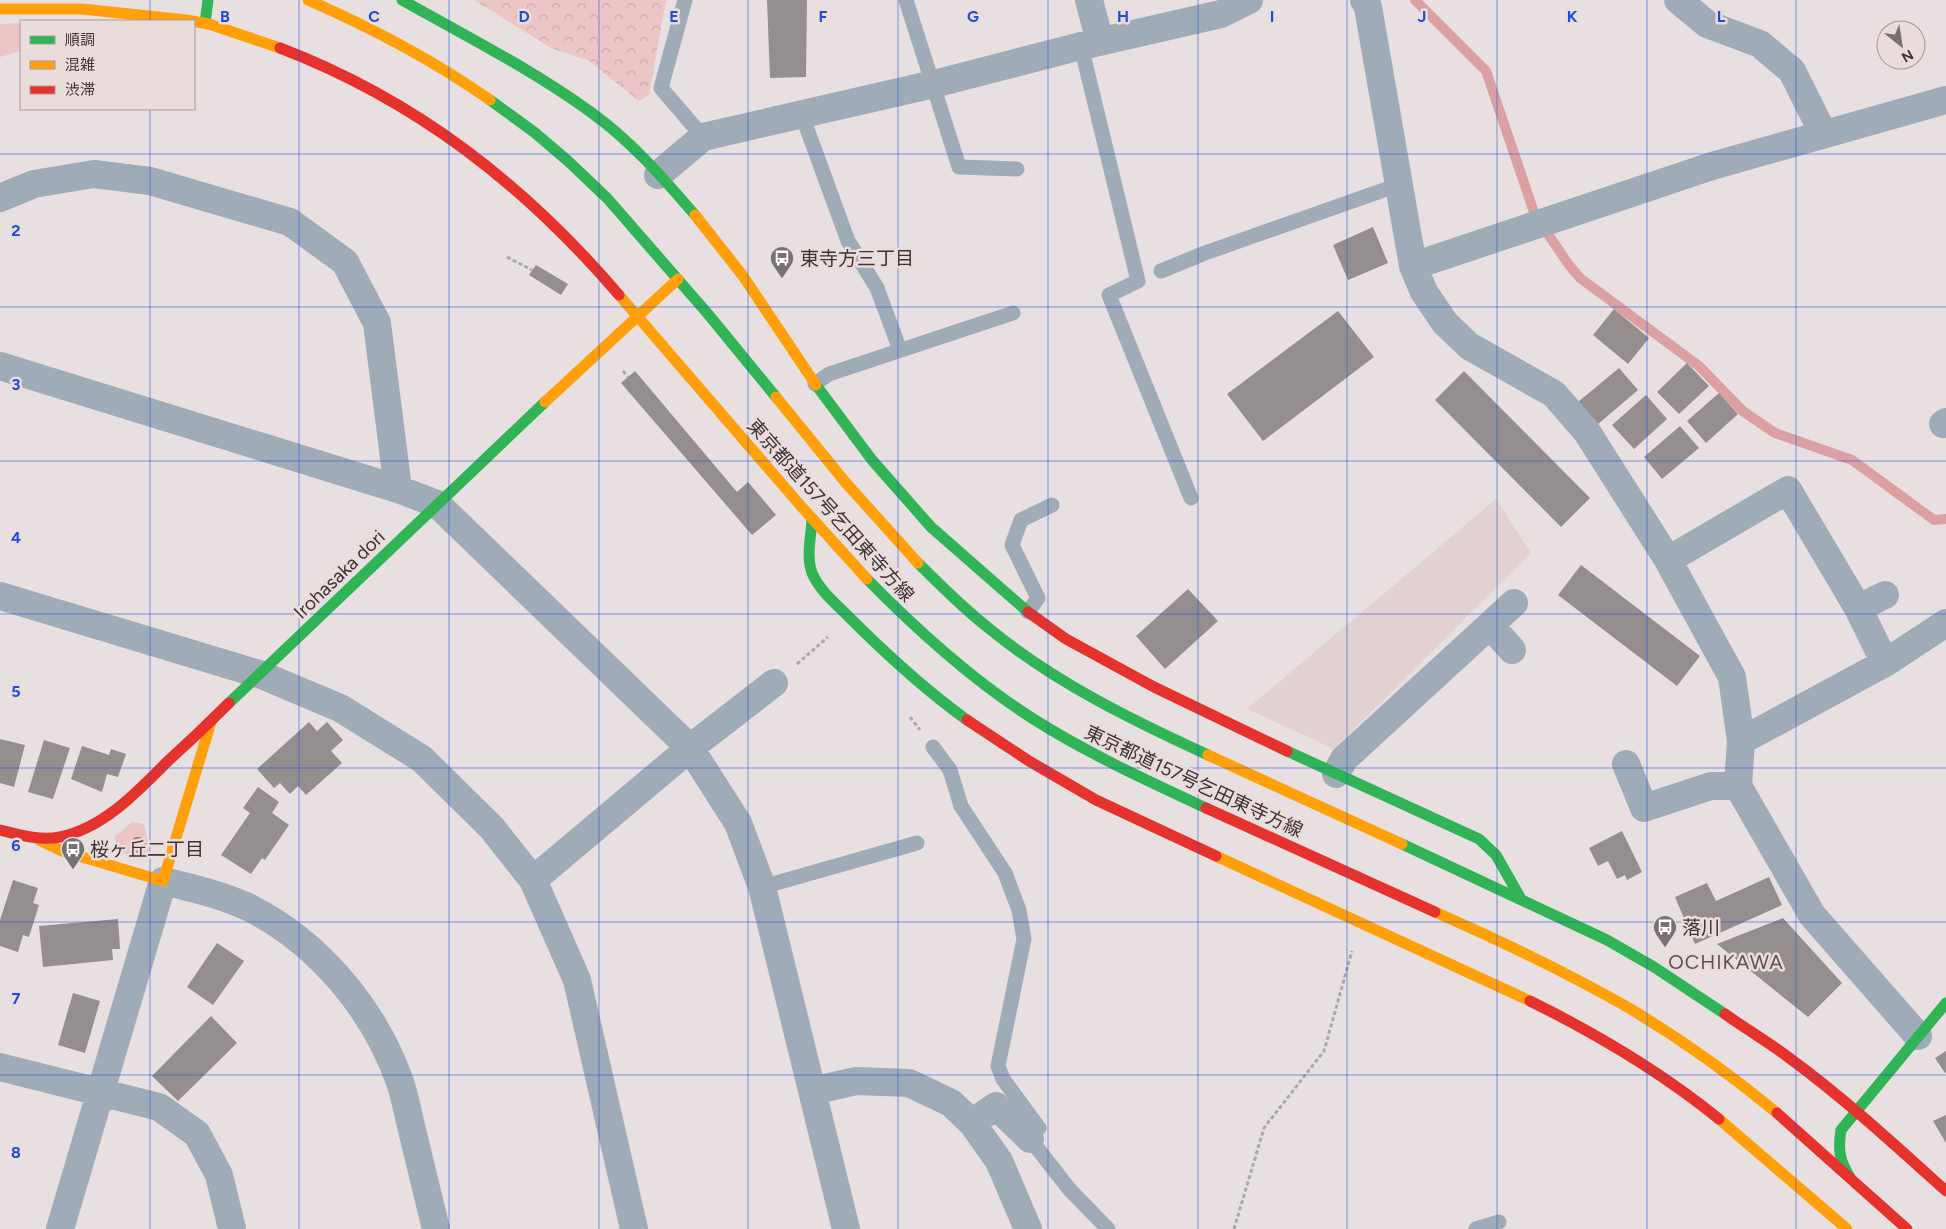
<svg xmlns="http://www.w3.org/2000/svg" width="1946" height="1229" font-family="Figtree,'Noto Sans JP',sans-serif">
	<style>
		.built { fill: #e2d1d1 }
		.grass { fill: #ecc5c6 }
		.forest { fill: url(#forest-crowns) }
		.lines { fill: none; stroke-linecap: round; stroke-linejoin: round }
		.stream { stroke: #dca0a3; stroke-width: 10 }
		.building { fill: #948e8e }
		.path { stroke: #a5aab0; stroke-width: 3; stroke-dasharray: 4 2.5; stroke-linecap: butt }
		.lane { stroke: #9fabb6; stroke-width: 15 }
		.street { stroke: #9fabb6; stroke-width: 28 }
		.fast { stroke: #30b455; stroke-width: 11 }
		.slow { stroke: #ff9f0a; stroke-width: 11 }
		.jam { stroke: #e5322d; stroke-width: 11 }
		.tree { fill: #996c74 }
		.grid { fill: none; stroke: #1d4ed8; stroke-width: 1; stroke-opacity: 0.55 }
		.labels { text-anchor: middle; stroke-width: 5; stroke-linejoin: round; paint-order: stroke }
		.poi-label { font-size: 19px; fill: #3b3535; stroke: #ebdcdc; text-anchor: start }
		.street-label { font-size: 19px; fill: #3b3535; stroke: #ebdcdc }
		.neighbourhood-label { font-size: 20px; letter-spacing: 1px; fill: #5d5151; stroke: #ebdcdc }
		.grid-label { font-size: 16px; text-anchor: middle; font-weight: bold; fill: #1d4ed8; stroke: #ebdcdc; stroke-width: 5; stroke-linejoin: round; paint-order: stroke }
	</style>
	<defs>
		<pattern id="forest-crowns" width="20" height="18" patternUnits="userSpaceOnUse" patternTransform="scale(1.25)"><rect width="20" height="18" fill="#ecc5c6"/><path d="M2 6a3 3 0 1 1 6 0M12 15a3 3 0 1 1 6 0" fill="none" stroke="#cbaaab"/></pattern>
	</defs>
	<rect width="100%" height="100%" fill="#e8e0e0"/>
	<path class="built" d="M 1496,499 L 1531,553 L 1334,749 L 1247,709 Z"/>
	<path class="grass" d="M 21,23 L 21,51 L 0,57 L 0,24 Z
		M 132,822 L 144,824 L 149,851 L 139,859 L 121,852 L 114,837 Z"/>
	<path class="forest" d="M 474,0 L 666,0 L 649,95 L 639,101 L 589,61 L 551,48 Z"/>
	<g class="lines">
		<path class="stream" d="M 1415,0 L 1486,71 L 1535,215 L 1569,265 L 1580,278 L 1699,366 L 1744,412 L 1775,433 L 1852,460 L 1934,520 L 1946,519"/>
	</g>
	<path class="building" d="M 767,0 L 807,0 L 806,77 L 770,78 Z
		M 1373,227 L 1388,263 L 1348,280 L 1333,245 Z
		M 536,265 L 568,284 L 561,295 L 529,275 Z
		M 1614,309 L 1649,338 L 1628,364 L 1593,335 Z
		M 1338,311 L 1374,357 L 1263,441 L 1227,394 Z
		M 1687,363 L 1709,386 L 1679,414 L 1657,392 Z
		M 1619,368 L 1638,390 L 1597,425 L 1578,402 Z
		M 635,371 L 737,492 L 748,482 L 776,515 L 752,535 L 621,383 Z
		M 1464,371 L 1590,498 L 1561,527 L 1435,400 Z
		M 1719,393 L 1738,414 L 1706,443 L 1687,421 Z
		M 1646,395 L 1667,419 L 1634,449 L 1612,425 Z
		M 1680,426 L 1699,448 L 1662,479 L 1644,457 Z
		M 1581,565 L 1700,656 L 1677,686 L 1558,595 Z
		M 1188,589 L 1218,621 L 1165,669 L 1136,636 Z
		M 309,722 L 317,731 L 327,722 L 343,740 L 331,751 L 342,763 L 306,795 L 298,786 L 290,794 L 280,783 L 274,788 L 257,769 Z
		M 0,739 L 25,745 L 14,787 L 0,783 Z
		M 44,740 L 70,748 L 53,799 L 28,792 Z
		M 82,746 L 109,755 L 111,749 L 126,754 L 118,777 L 107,774 L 102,792 L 71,779 Z
		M 258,787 L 279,802 L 272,813 L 289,825 L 265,860 L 262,858 L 251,874 L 221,855 L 250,813 L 243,808 Z
		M 1622,831 L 1642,872 L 1627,880 L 1625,875 L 1617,879 L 1608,861 L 1598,866 L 1589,848 Z
		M 1769,877 L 1782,905 L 1695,944 L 1675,897 L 1707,883 L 1716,901 Z
		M 13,880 L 38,888 L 33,903 L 39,905 L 29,937 L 23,935 L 18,952 L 0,946 L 0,920 Z
		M 1783,918 L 1842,983 L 1808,1017 L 1717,944 Z
		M 118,919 L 120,949 L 112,949 L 113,960 L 43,967 L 39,926 Z
		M 217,943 L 244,961 L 213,1005 L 187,987 Z
		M 73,993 L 100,1001 L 85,1053 L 58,1045 Z
		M 211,1016 L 237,1043 L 178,1101 L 152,1076 Z
		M 1946,1051 L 1946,1072 L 1945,1073 L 1935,1058 Z
		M 1946,1115 L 1946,1143 L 1933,1121 Z"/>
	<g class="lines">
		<path class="path" d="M 507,257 L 532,270
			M 623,371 L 628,377
			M 797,664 L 828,637
			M 910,717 L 920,730
			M 1234,1229 L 1264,1128 L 1324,1051 L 1352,951"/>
		<path class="lane" d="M 685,0 L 661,88 L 703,137
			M 906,0 L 959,167 L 1017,169
			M 1081,46 L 1138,281 L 1109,295 L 1191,498
			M 802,115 L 848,241 L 877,288 L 900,350
			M 1161,271 L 1205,253 L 1398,185
			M 815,384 L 829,374 L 1013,313
			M 1028,612 L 1038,598 L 1012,545 L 1021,520 L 1052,505
			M 933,747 L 950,770 L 961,806 L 1005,873 L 1019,910 L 1024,939 L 998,1066 L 1003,1079 L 1039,1128 L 1030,1139 L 1070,1190 L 1108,1229
			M 762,887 L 917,843
			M 1476,1229 L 1499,1222"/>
		<path class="street" d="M 1089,0 L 1100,42
			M 1364,0 L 1368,7 L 1413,266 L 1424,292 L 1445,323 L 1469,346 L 1554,394 L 1587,432 L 1668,560 L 1732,677 L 1741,741 L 1738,786 L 1812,915 L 1918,1036
			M 1678,0 L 1707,24 L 1760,44 L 1792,71 L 1823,133
			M 658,175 L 703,137 L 934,84 L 1081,46 L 1221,14 L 1249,0
			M 0,198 L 34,184 L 94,174 L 150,181 L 290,222 L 345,262 L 377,323 L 398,489
			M 1413,266 L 1712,166 L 1946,100
			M 0,366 L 398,489 L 437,504 L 690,748 L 738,823 L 762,887 L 846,1229
			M 1943,424 L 1946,422
			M 1668,560 L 1788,490 L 1858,608 L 1885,663
			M 0,596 L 259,674 L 340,708 L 422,759 L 492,828 L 533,880 L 577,980 L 634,1229
			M 1858,608 L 1885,595
			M 1490,625 L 1512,650
			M 1741,741 L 1885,663 L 1946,623
			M 1626,764 L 1644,808 L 1711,786 L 1738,786
			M 1336,774 L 1344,759 L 1514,603
			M 533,880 L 690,748 L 774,683
			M 0,1067 L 159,1107 L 197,1134 L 219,1175 L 232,1229
			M 812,1091 L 856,1081 L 909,1083 L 951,1103 L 972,1123 L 999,1161 L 1028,1229
			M 972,1123 L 996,1106 L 1030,1139
			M 60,1229 L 163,881 C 192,888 223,895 250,908 C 319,943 374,1009 400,1082 C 405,1097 408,1114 412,1130 C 420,1163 428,1196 436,1229"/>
		<path class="fast" d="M 402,0 C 466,36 533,70 592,113 C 631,141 664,179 695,215
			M 205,23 L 208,0
			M 490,100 L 534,132 L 568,161 L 607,198 L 708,314 L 776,397
			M 816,385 L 872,460 L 931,527 L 1028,612
			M 812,520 C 811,537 806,556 812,573 C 820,591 836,604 849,617 C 886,654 924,689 967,720
			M 918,563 C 941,586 965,610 991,630 C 1056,683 1132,720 1208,755
			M 867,579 C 918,631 973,681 1035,720 C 1089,754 1148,781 1206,808
			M 229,703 L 545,402
			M 1287,751 L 1479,839 L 1496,855 L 1521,899
			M 1402,844 L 1607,940 L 1654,967 L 1725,1014
			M 1850,1177 C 1839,1161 1838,1148 1841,1130 L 1946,1003"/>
		<path class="slow" d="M 308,0 C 372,28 433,60 490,100
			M 0,9 L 82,9 L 186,20 L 209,24 L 280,48
			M 695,215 L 743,276 L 816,385
			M 619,295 L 800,505 L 867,579
			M 776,397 L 846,483 L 918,563
			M 545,402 L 678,279
			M 1208,755 L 1402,844
			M 39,840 L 62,851 L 163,881 L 211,722
			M 1216,856 L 1530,1001
			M 1435,912 C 1501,941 1566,972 1629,1008 C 1681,1039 1730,1074 1777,1113
			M 1719,1119 L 1847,1229"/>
		<path class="jam" d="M 280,48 C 416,100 525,185 619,295
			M 1028,612 L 1066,639 L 1154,687 L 1287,751
			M 967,720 L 1029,761 L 1096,800 L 1216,856
			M 1206,808 L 1435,912
			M 0,830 C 20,835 40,841 60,837 C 104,828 138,791 168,761 C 189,742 209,723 229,703
			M 1530,1001 C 1597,1034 1661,1072 1719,1119
			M 1725,1014 C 1746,1029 1768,1042 1788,1057 C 1844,1098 1895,1145 1946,1191
			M 1777,1113 L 1907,1229"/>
	</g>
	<circle class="tree" cx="138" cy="845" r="8"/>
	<path class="grid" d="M 150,0 L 150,21M 299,0 L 299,1229M 449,0 L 449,1229M 599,0 L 599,1229M 748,0 L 748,1229M 898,0 L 898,1229M 1048,0 L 1048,1229M 1198,0 L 1198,1229M 1347,0 L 1347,1229M 1497,0 L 1497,1229M 1647,0 L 1647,1229M 1796,0 L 1796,1229M 150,109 L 150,1229M 0,154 L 1946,154M 0,307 L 1946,307M 0,461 L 1946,461M 0,614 L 1946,614M 0,768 L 1946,768M 0,922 L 1946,922M 0,1075 L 1946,1075"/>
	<defs>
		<g id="bus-pin" transform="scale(1.25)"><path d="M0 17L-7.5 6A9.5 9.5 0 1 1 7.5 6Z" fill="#787171" stroke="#ebdcdc"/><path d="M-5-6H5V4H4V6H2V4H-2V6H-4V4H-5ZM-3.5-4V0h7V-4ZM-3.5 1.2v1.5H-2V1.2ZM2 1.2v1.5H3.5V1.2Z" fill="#fff"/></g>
	</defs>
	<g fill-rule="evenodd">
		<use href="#bus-pin" x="782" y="258"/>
		<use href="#bus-pin" x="73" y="849"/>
		<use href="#bus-pin" x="1665" y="927"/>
	</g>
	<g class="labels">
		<g class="poi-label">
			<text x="800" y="265">東寺方三丁目</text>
			<text x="90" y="856">桜ヶ丘二丁目</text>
			<text x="1682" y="934">落川</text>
		</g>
		<g class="street-label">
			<text transform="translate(831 510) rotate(48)" y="7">東京都道157号乞田東寺方線</text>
			<text transform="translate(339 574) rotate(-44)" y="7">Irohasaka dori</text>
			<text transform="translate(1194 781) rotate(25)" y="7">東京都道157号乞田東寺方線</text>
		</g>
		<g class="neighbourhood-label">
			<text x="1726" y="969">OCHIKAWA</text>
		</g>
	</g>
	<g class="grid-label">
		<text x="225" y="22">B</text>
		<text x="374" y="22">C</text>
		<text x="524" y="22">D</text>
		<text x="674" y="22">E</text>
		<text x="823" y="22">F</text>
		<text x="973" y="22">G</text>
		<text x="1123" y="22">H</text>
		<text x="1272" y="22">I</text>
		<text x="1422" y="22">J</text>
		<text x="1572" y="22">K</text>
		<text x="1721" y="22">L</text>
		<text x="16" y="236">2</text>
		<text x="16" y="390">3</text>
		<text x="16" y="543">4</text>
		<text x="16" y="697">5</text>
		<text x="16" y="851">6</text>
		<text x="16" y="1004">7</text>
		<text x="16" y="1158">8</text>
	</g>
	<rect x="20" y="20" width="175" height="90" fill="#ebdcdc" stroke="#a59999"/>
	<rect x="30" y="36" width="25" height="8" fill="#30b455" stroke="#a59999"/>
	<text x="65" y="45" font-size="15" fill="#3b3535">順調</text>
	<rect x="30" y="61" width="25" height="8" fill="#ff9f0a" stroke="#a59999"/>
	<text x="65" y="70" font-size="15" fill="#3b3535">混雑</text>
	<rect x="30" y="86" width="25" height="8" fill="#e5322d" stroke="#a59999"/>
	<text x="65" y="95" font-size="15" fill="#3b3535">渋滞</text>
	<g transform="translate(1901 45) rotate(150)"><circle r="24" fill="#ebdcdc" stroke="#a59999"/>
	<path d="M0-4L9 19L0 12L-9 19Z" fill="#787171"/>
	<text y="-8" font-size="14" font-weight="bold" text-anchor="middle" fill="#3b3535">N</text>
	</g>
</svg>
